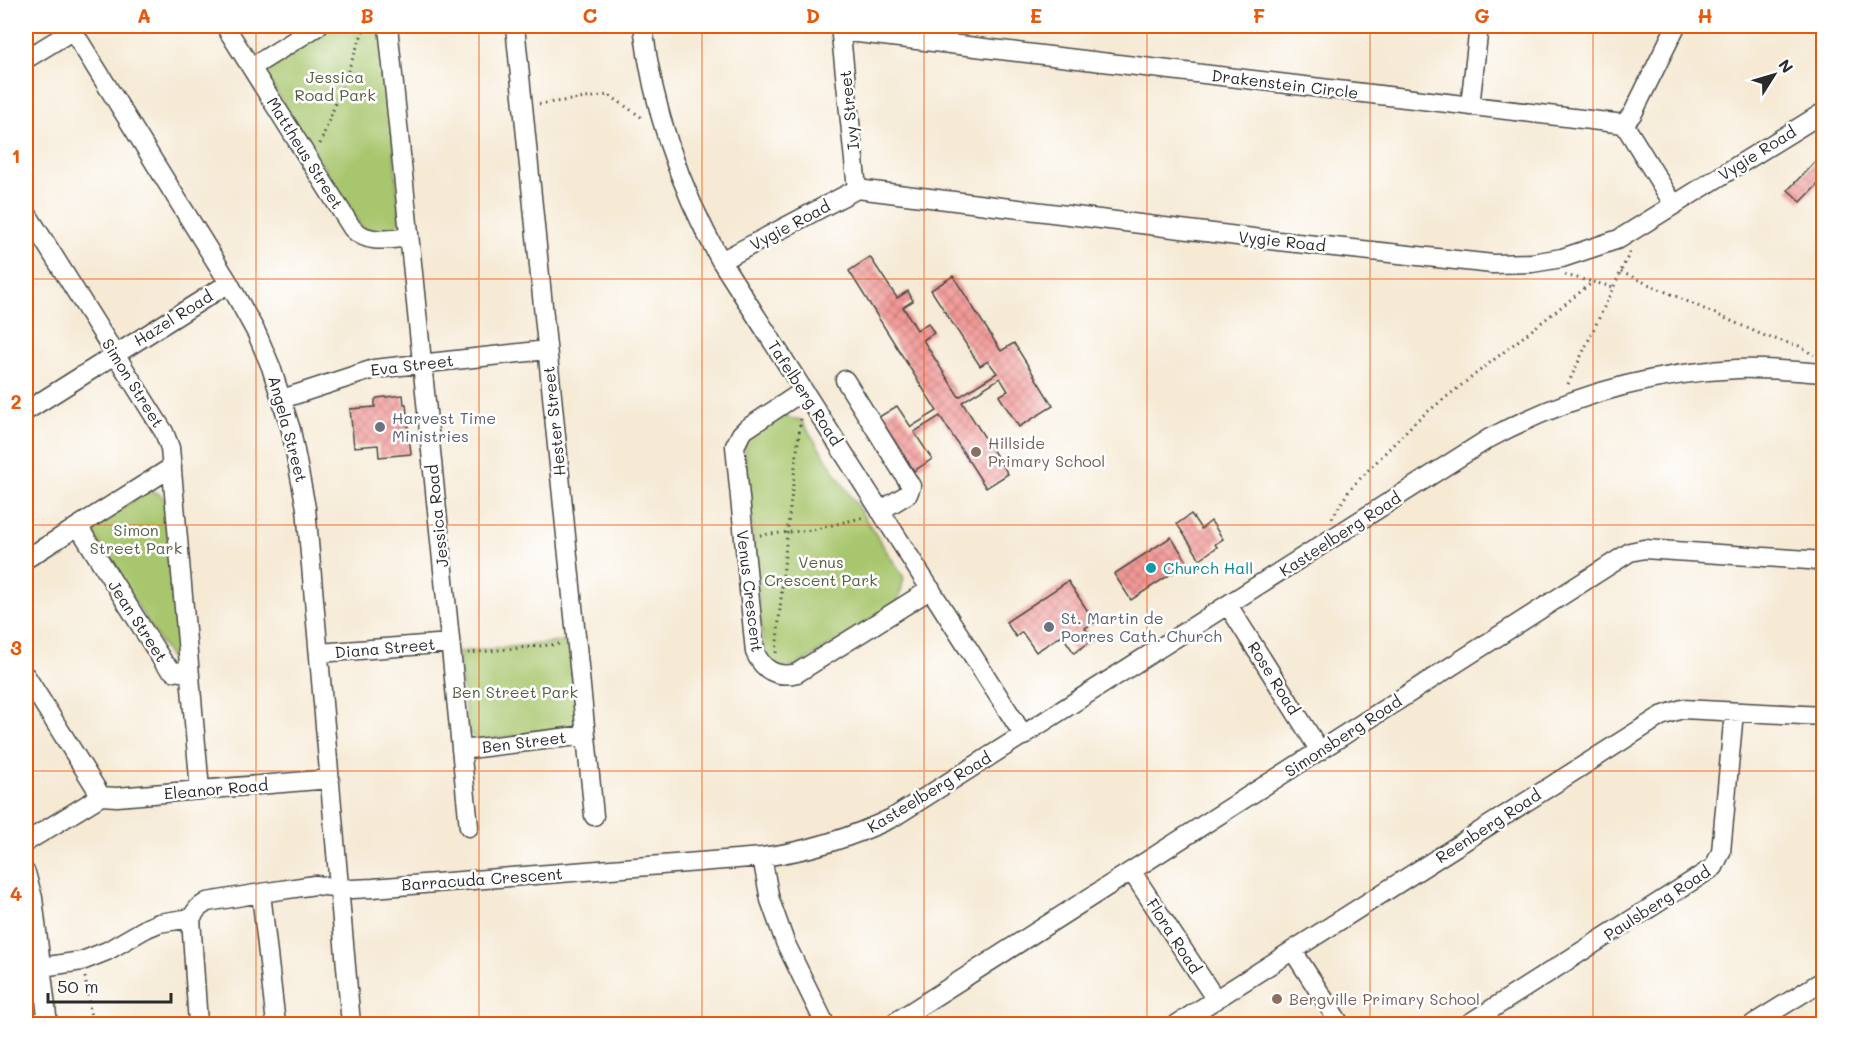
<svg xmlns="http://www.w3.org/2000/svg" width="1849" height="1050" font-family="Mali,sans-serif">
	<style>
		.park { fill: #a8c66d; stroke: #6a784c; stroke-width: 1.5 }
		.building { fill: url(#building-cross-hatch) }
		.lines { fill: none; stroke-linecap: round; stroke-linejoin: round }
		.minor-casing { stroke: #494844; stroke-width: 21 }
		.path { stroke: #494844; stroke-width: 3; stroke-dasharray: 1.5 4.5; stroke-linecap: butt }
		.minor { stroke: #fff; stroke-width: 18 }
		.grid { fill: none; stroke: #e8590c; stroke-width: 1.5; stroke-opacity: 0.55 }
		.worship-dot { fill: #6b7280; stroke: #fff; stroke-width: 2 }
		.education-dot { fill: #8d6e63; stroke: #fff; stroke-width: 2 }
		.culture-dot { fill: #0f9aa8; stroke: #fff; stroke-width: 2 }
		.labels { text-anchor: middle; stroke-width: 5; stroke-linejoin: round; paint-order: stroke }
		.park-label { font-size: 16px; fill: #576142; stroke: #fff }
		.street-label { font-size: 16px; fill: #2b2b2b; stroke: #fff }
		.worship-label { font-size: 16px; fill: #5b616d; stroke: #fff; text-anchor: start }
		.education-label { font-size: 16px; fill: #785e54; stroke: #fff; text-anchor: start }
		.culture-label { font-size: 16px; fill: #0d838f; stroke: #fff; text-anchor: start }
		.neatline { fill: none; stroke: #e8590c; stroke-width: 2 }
		.grid-label { font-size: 20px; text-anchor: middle; font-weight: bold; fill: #e8590c }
	</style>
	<defs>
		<pattern id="building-cross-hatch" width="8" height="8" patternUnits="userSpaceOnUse" patternTransform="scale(1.5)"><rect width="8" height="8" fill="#f39997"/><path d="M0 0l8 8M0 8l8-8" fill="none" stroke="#c57d7b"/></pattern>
	</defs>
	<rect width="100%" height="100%" fill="#fff"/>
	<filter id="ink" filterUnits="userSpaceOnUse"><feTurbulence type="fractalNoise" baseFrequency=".0167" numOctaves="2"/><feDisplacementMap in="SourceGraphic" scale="12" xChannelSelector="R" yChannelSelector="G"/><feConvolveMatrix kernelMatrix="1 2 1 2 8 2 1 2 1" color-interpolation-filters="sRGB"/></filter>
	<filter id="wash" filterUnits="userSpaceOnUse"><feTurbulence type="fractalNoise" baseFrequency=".008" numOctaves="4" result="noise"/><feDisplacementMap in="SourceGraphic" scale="24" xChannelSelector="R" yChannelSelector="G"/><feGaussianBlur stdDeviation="1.35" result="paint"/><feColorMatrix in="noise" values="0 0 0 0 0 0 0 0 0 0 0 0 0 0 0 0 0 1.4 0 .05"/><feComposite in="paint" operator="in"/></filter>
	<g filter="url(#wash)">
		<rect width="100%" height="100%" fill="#f6ead5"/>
		<path class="park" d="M 329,26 L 383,26 L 400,220 C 392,235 379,232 364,231 L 267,77 C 267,56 312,36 329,26 Z
			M 784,413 L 790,418 L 801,420 L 904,578 L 898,602 L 795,667 L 778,668 L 764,655 L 744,443 L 746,439 Z
			M 148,491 L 158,493 L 167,501 L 182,662 L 175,666 L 93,534 L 95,525 Z
			M 569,641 L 577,719 L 569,730 L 480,740 L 468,733 L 458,652 Z"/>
		<g id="blocks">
			<path class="building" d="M 1824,152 L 1824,178 L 1801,202 L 1788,190 Z
				M 870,257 L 897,298 L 908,291 L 913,301 L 903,307 L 917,330 L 928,323 L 934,333 L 923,340 L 959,397 L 997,373 L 988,361 L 980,366 L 931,290 L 953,276 L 1001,351 L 1014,343 L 1053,406 L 1019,427 L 999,396 L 1008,391 L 1000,378 L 962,402 L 1008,474 L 986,488 L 940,416 L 914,432 L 932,459 L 914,471 L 879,417 L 897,406 L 911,427 L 937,411 L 849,271 Z
				M 403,395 L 404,404 L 406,404 L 411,454 L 379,457 L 378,445 L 354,447 L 350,409 L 375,407 L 375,400 L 377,398 Z
				M 1191,514 L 1201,529 L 1211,521 L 1223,539 L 1215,544 L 1217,547 L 1200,559 L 1177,524 Z
				M 1171,537 L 1188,563 L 1131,600 L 1114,574 Z
				M 1068,581 L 1095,622 L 1085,628 L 1093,640 L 1074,653 L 1062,635 L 1036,652 L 1022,632 L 1016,637 L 1006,622 Z"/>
		</g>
	</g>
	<g filter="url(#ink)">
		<use href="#blocks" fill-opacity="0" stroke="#494844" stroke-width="1.5"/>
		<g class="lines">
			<g class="minor-casing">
				<path id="minor" d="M 70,26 L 229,283 L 257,334 L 271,367 L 291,430 L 306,508 L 351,1024
					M 225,26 L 352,228 C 368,245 389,239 409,237
					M 388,26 L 469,827
					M 515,26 L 594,816
					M 643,26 C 653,110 679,187 721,261 L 1024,736
					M 840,26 L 857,189
					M 841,31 L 1624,124
					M 26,59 L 80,26
					M 250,66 L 260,62 L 318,26
					M 1470,106 L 1479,26
					M 1624,124 L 1633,113 L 1676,26
					M 1624,124 L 1674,205
					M 26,212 L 164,432 L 170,448 L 200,790
					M 721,261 L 857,189 L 1278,241 L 1493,264 L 1532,263 L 1562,258 L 1619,239 L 1824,112
					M 845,380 L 911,486 L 908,494 L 880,511
					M 803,391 L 746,429 L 741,434 L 735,446 L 755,652 C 763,671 778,678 797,673 L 931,589
					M 282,399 L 374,369 L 547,350
					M 26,411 L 229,283
					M 78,526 L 164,663 L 173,671 L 189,673
					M 26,559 L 172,467
					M 1228,605 L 1320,751
					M 319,653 L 450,643
					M 26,676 L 101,796 L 117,797 L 330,779
					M 461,750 L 586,735
					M 26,842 L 101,796
					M 762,857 L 770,900 L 785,942 L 825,1024
					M 1132,872 L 1216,1000
					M 26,873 L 33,898 L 48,1024
					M 261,893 L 276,1024
					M 191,918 L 198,1024
					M 1293,951 L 1340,1024
					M 26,961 L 42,967 L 82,961 L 107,951 L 147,928 L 159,923 L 191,918 L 198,908 L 207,902 L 261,893 L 315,885 L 352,889 L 373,888 L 762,857 C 809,851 851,838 894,817 L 1488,439 C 1566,397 1648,373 1737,369 C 1766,368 1795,371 1824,373
					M 28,1024 L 48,1020
					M 892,1024 L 1630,552 L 1644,549 L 1824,561
					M 1177,1024 L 1661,716 L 1682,709 L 1824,716
					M 1468,1024 L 1714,867 L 1721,852 L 1734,712
					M 1753,1024 L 1824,980"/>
			</g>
			<path class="path" d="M 539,104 L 609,95 L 644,119
				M 320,144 L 365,26
				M 1621,272 L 1765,336 L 1799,346 L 1814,355
				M 1565,275 L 1593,282
				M 1568,384 L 1630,252
				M 1332,518 L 1350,489 L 1417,420 L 1593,282 L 1613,287
				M 760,535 L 812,530 L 865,517
				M 468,653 L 560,644
				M 776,653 L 787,533 L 801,418
				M 85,977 L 92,1024"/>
			<use href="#minor" class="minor"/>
		</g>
	</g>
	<path class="grid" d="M 256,26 L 256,1024M 479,26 L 479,1024M 702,26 L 702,1024M 924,26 L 924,1024M 1147,26 L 1147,1024M 1370,26 L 1370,1024M 1593,26 L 1593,1024M 26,279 L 1824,279M 26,525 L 1824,525M 26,771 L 1824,771"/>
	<g class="worship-dot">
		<circle cx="380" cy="427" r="6"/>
		<circle cx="1049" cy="627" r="6"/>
	</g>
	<g class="education-dot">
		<circle cx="976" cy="452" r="6"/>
		<circle cx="1277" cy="999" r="6"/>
	</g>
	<circle class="culture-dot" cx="1151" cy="568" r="6"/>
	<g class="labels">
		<g class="park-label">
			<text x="335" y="83">Jessica<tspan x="335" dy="18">Road Park</tspan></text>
			<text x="136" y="536">Simon<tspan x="136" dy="18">Street Park</tspan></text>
			<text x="821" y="568">Venus<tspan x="821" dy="18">Crescent Park</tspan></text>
			<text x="515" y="698">Ben Street Park</text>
		</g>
		<g class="street-label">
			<text transform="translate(1285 84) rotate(7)" y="6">Drakenstein Circle</text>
			<text transform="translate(849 110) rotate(-96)" y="6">Ivy Street</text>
			<text transform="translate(305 153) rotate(58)" y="6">Mattheus Street</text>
			<text transform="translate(1757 153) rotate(-32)" y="6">Vygie Road</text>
			<text transform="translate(790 225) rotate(-28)" y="6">Vygie Road</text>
			<text transform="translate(1282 241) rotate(6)" y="6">Vygie Road</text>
			<text transform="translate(173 318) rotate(-32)" y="6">Hazel Road</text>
			<text transform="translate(412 365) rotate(-7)" y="6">Eva Street</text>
			<text transform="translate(133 383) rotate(58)" y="6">Simon Street</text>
			<text transform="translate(805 393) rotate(57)" y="6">Tafelberg Road</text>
			<text transform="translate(554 421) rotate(-96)" y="6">Hester Street</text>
			<text transform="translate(288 429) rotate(75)" y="6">Angela Street</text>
			<text transform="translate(437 516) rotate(-96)" y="6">Jessica Road</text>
			<text transform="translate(1340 534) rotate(-33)" y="6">Kasteelberg Road</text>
			<text transform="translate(750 591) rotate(83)" y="6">Venus Crescent</text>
			<text transform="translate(138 621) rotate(57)" y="6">Jean Street</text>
			<text transform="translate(385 648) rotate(-5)" y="6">Diana Street</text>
			<text transform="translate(1274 678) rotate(58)" y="6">Rose Road</text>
			<text transform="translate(1343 736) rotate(-33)" y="6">Simonsberg Road</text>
			<text transform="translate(524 742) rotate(-7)" y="6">Ben Street</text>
			<text transform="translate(216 789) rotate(-5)" y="6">Eleanor Road</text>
			<text transform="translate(929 792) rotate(-31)" y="6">Kasteelberg Road</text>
			<text transform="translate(1488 826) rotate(-33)" y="6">Reenberg Road</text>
			<text transform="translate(482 879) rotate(-4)" y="6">Barracuda Crescent</text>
			<text transform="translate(1657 903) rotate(-33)" y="6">Paulsberg Road</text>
			<text transform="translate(1174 936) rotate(57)" y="6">Flora Road</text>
		</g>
		<g class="worship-label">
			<text x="392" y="424">Harvest Time<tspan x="392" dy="18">Ministries</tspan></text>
			<text x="1061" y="624">St. Martin de<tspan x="1061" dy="18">Porres Cath. Church</tspan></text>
		</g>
		<g class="education-label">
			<text x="988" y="449">Hillside<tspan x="988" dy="18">Primary School</tspan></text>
			<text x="1289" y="1005">Bergville Primary School</text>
		</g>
		<g class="culture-label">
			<text x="1163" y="574">Church Hall</text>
		</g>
	</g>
	<rect width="1849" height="1050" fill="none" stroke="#fff" stroke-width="66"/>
	<g transform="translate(1774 75) rotate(53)" stroke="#ffffff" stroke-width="4.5" paint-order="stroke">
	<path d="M0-4.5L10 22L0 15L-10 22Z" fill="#2b2b2b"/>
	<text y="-9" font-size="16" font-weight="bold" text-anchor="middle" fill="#2b2b2b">N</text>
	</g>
	<path d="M48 993v9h123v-9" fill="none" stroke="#2b2b2b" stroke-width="3"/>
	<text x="57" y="993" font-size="18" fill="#2b2b2b" stroke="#ffffff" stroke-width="4.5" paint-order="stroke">50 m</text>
	<rect x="33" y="33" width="1783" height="984" class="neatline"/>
	<g class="grid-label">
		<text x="144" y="23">A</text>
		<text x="367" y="23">B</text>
		<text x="590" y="23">C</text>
		<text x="813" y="23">D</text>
		<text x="1036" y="23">E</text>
		<text x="1259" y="23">F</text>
		<text x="1482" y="23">G</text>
		<text x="1705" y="23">H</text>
		<text x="16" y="163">1</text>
		<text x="16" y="409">2</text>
		<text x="16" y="655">3</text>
		<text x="16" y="901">4</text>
	</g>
</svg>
